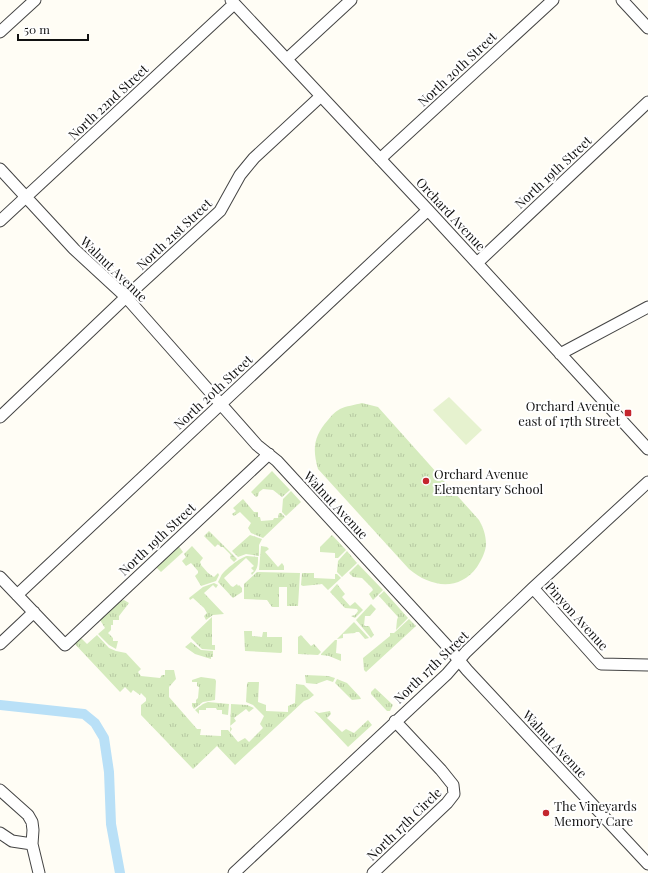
<svg xmlns="http://www.w3.org/2000/svg" width="648" height="873" font-family="'Playfair Display',serif">
	<style>
		.grass { fill: url(#grass-tufts) }
		.pitch { fill: #e6f2cf }
		.lines { fill: none; stroke-linecap: round; stroke-linejoin: round }
		.canal { stroke: #b9e0f7; stroke-width: 10 }
		.minor-casing { stroke: #444; stroke-width: 13 }
		.minor { stroke: #fff; stroke-width: 11 }
		.poi-dot { fill: #c4262e; stroke: #fff; stroke-width: 1.5 }
		.labels { text-anchor: middle; stroke-width: 4; stroke-linejoin: round; paint-order: stroke }
		.street-label { font-size: 13px; fill: #111; stroke: #fff }
		.poi-label { font-size: 13px; fill: #111; stroke: #fff; text-anchor: start }
	</style>
	<defs>
		<pattern id="grass-tufts" width="24" height="20" patternUnits="userSpaceOnUse"><rect width="24" height="20" fill="#d5ebbd"/><path d="M3 7l-1-3M5 7V3M7 7l1-3M15 17l-1-3M17 17v-4M19 17l1-3" fill="none" stroke="#b6c8a1"/></pattern>
	</defs>
	<rect width="100%" height="100%" fill="#fffdf5"/>
	<path class="grass" d="M 362,403 L 378,407 L 479,520 C 483,527 486,535 486,544 C 486,551 481,561 477,567 C 459,592 430,587 409,569 L 318,469 C 312,448 314,436 328,420 C 331,416 336,411 340,409 C 346,406 355,405 362,403 Z
		M 272,471 L 290,490 L 282,497 L 273,490 L 263,489 L 259,492 L 258,496 L 256,497 L 251,492 Z
		M 291,491 L 301,502 L 286,516 L 282,512 L 283,499 Z
		M 243,499 L 254,512 L 258,512 L 258,517 L 260,517 L 261,521 L 273,520 L 274,518 L 278,518 L 279,513 L 281,513 L 285,517 L 263,538 L 251,533 L 248,528 L 251,523 L 240,512 L 234,516 L 232,514 L 236,511 L 233,508 Z
		M 209,531 L 237,559 L 234,562 L 230,558 L 231,555 L 223,547 L 221,547 L 218,544 L 215,547 L 204,536 Z
		M 250,535 L 262,539 L 259,545 L 259,556 L 246,554 L 238,557 L 232,551 Z
		M 332,535 L 346,550 L 338,558 L 335,558 L 335,553 L 320,552 L 320,547 Z
		M 178,545 L 183,552 L 161,572 L 156,567 Z
		M 192,546 L 203,558 L 200,562 L 201,564 L 201,565 L 208,573 L 214,577 L 218,573 L 219,575 L 216,581 L 201,586 L 195,576 L 198,573 L 198,571 L 191,563 L 186,566 L 182,561 L 186,557 L 184,554 Z
		M 261,546 L 267,547 L 269,549 L 265,552 L 278,567 L 282,563 L 284,566 L 284,570 L 259,570 Z
		M 347,551 L 357,563 L 342,577 L 337,572 L 338,561 Z
		M 247,556 L 258,557 C 258,565 258,569 252,575 L 251,573 L 254,571 L 251,568 L 254,566 L 246,558 L 224,578 L 231,586 L 233,587 L 237,584 L 238,586 L 239,585 L 242,588 L 242,592 L 233,598 L 218,582 C 219,580 220,578 221,576 C 224,570 241,557 247,556 Z
		M 358,564 L 383,590 L 373,600 L 369,594 L 373,590 L 372,588 L 362,578 L 353,577 L 349,573 Z
		M 257,572 L 300,573 L 298,606 L 287,606 L 287,587 L 279,587 L 279,607 L 272,607 L 267,600 L 244,599 L 244,584 Z
		M 302,573 L 314,573 L 314,578 L 335,579 L 335,574 L 337,574 L 341,578 L 328,590 L 322,584 L 303,586 L 301,585 Z
		M 214,583 L 218,585 L 216,588 L 213,585 L 204,593 L 224,614 L 213,615 L 206,620 L 204,616 L 207,613 L 204,608 L 193,598 L 190,600 L 189,598 L 203,587 Z
		M 337,584 L 345,594 L 342,597 L 350,606 L 355,602 L 363,610 L 355,618 L 351,616 L 355,615 L 358,611 L 357,609 L 345,608 L 330,592 Z
		M 384,591 L 408,618 L 396,630 L 397,620 L 398,617 L 379,596 Z
		M 124,600 L 129,603 L 119,616 L 119,620 L 113,620 L 113,625 L 111,625 L 111,630 L 108,633 L 113,638 L 113,641 L 118,641 L 116,649 L 109,645 L 98,634 L 105,628 L 100,620 L 119,601 Z
		M 371,604 L 376,609 L 370,616 L 365,616 L 364,625 L 365,626 L 369,626 L 374,635 L 371,638 L 356,620 Z
		M 212,617 L 212,645 L 215,645 L 215,650 L 202,649 L 191,638 L 191,637 Z
		M 409,619 L 416,626 L 366,672 L 364,670 L 363,658 L 390,636 L 390,633 L 394,633 Z
		M 354,622 L 369,638 L 365,639 L 359,632 L 356,632 L 355,633 L 343,634 L 343,638 L 337,639 Z
		M 244,631 L 252,631 L 252,636 L 262,637 L 263,632 L 267,632 L 267,637 L 282,637 L 282,652 L 281,653 L 245,651 Z
		M 97,635 L 109,648 L 116,651 L 126,653 L 141,669 L 138,672 L 141,676 L 160,678 L 162,675 L 165,675 L 165,670 L 174,670 L 176,679 L 169,687 L 169,697 L 197,729 L 201,729 L 200,735 L 221,736 L 221,730 L 228,730 L 238,742 L 245,738 L 249,742 L 263,728 L 260,724 L 264,716 L 253,705 L 246,702 L 247,684 L 248,682 L 259,682 L 258,702 L 266,705 L 266,711 L 288,712 L 288,706 L 295,703 L 296,684 L 304,685 L 314,695 L 309,699 L 304,701 L 235,765 L 217,746 L 193,769 L 141,715 L 141,705 L 146,701 L 146,698 L 141,693 L 140,695 L 133,690 L 131,693 L 125,687 L 120,692 L 73,642 L 79,636 L 87,644 Z
		M 301,635 L 311,646 L 314,644 L 321,652 L 318,655 L 298,654 L 298,637 Z
		M 335,640 L 337,640 L 336,653 L 341,654 L 341,661 L 329,656 L 321,655 L 321,654 Z
		M 191,642 L 201,650 L 213,651 L 213,657 L 211,657 L 211,659 L 195,654 L 185,647 Z
		M 305,675 L 328,676 L 335,678 L 333,682 L 327,680 L 316,684 L 306,683 Z
		M 201,677 L 215,679 L 216,681 L 215,700 L 203,702 L 194,709 L 192,706 L 192,703 L 196,703 L 196,700 L 198,698 L 199,687 L 197,686 L 197,682 L 192,682 L 192,680 Z
		M 337,679 L 347,683 L 360,697 L 361,699 L 352,700 L 335,683 Z
		M 375,688 L 393,705 L 390,711 L 387,711 L 371,694 L 371,692 Z
		M 208,702 L 229,704 L 228,715 L 222,714 L 222,710 L 217,710 L 216,708 L 206,708 L 206,710 L 199,710 L 199,714 L 195,710 L 203,704 Z
		M 231,704 L 247,705 L 254,708 L 249,712 L 246,709 L 234,718 L 236,721 L 230,726 L 232,729 L 230,732 Z
		M 314,711 L 319,713 L 330,711 L 331,714 L 327,718 L 342,732 L 346,729 L 354,733 L 368,720 L 372,725 L 348,747 Z"/>
	<path class="pitch" d="M 449,397 L 482,430 L 466,445 L 433,410 Z"/>
	<g class="lines">
		<path class="canal" d="M 0,705 L 84,714 L 95,723 L 104,738 L 109,772 L 111,824 L 120,873"/>
		<g class="minor-casing">
			<path id="minor" d="M 231,0 L 428,210 L 648,449
				M 622,0 L 648,28
				M 0,32 L 35,0
				M 287,59 L 351,0
				M 380,159 L 553,0
				M 0,169 L 74,249 L 126,297 L 257,445 L 277,461 L 448,647 L 467,670 L 648,864
				M 0,221 L 234,4
				M 477,263 L 648,102
				M 560,354 L 648,307
				M 0,417 L 126,297 L 220,211 L 240,175 L 254,158 L 321,96
				M 0,577 L 65,645 L 269,454
				M 533,588 L 601,664 L 648,665
				M 17,595 L 428,210
				M 0,644 L 34,612
				M 0,790 L 28,815 L 32,822 L 33,830 L 32,844 L 39,873
				M 0,833 L 12,841 L 32,844
				M 234,873 L 447,674 L 466,652 L 533,588 L 648,482
				M 373,873 L 447,803 L 454,794 L 453,785 L 441,770 L 395,721"/>
		</g>
		<use href="#minor" class="minor"/>
	</g>
	<g class="poi-dot">
		<rect x="624" y="409" width="8" height="8" rx="2"/>
		<circle cx="426" cy="481" r="4"/>
		<circle cx="546" cy="813" r="4"/>
	</g>
	<g class="labels">
		<g class="street-label">
			<text transform="translate(457 69) rotate(-43)" y="5">North 20th Street</text>
			<text transform="translate(108 102) rotate(-43)" y="5">North 22nd Street</text>
			<text transform="translate(553 172) rotate(-43)" y="5">North 19th Street</text>
			<text transform="translate(451 214) rotate(47)" y="5">Orchard Avenue</text>
			<text transform="translate(174 234) rotate(-43)" y="5">North 21st Street</text>
			<text transform="translate(114 269) rotate(44)" y="5">Walnut Avenue</text>
			<text transform="translate(213 392) rotate(-43)" y="5">North 20th Street</text>
			<text transform="translate(336 505) rotate(47)" y="5">Walnut Avenue</text>
			<text transform="translate(157 539) rotate(-43)" y="5">North 19th Street</text>
			<text transform="translate(577 616) rotate(48)" y="5">Pinyon Avenue</text>
			<text transform="translate(431 667) rotate(-44)" y="5">North 17th Street</text>
			<text transform="translate(555 744) rotate(47)" y="5">Walnut Avenue</text>
			<text transform="translate(404 824) rotate(-44)" y="5">North 17th Circle</text>
		</g>
		<g class="poi-label">
			<text x="620" y="411" text-anchor="end">Orchard Avenue<tspan x="620" dy="15">east of 17th Street</tspan></text>
			<text x="434" y="479">Orchard Avenue<tspan x="434" dy="15">Elementary School</tspan></text>
			<text x="554" y="811">The Vineyards<tspan x="554" dy="15">Memory Care</tspan></text>
		</g>
	</g>
	<path d="M18 34v6h70v-6" fill="none" stroke="#111111" stroke-width="2"/>
	<text x="24" y="34" font-size="12" fill="#111111" stroke="#ffffff" stroke-width="3" paint-order="stroke">50 m</text>
</svg>
